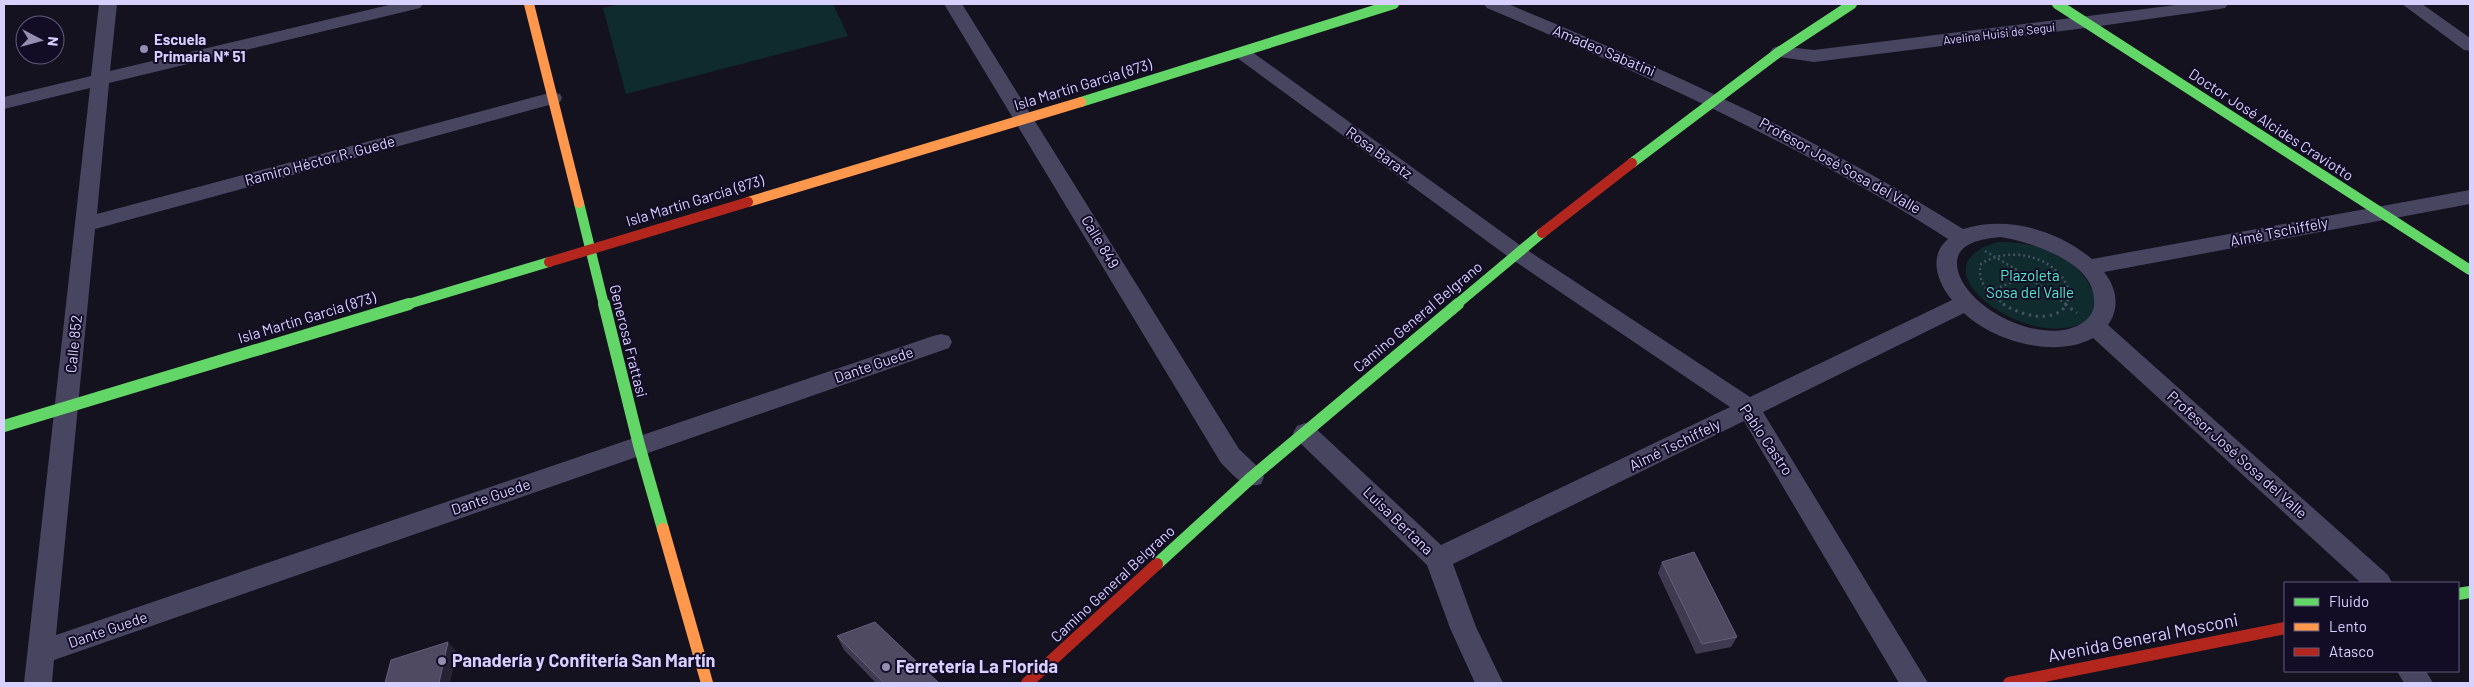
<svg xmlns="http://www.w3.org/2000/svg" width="2474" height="687" font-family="Barlow,sans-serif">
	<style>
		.green { fill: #0f2b2e }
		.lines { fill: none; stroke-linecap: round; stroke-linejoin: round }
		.path-far1 { stroke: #435161; stroke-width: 2.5; stroke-dasharray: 2 3; stroke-linecap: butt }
		.path { stroke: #435161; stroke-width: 3; stroke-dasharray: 2.5 4.5; stroke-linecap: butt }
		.street { fill: #484561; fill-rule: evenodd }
		.fast-far1 { stroke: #63d668; stroke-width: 10 }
		.fast { stroke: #63d668; stroke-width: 12 }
		.slow-far1 { stroke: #ff974d; stroke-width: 10 }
		.slow { stroke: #ff974d; stroke-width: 12 }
		.jam-far1 { stroke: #b3261e; stroke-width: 10 }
		.jam { stroke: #b3261e; stroke-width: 12 }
		.wall { fill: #3f3a4f }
		.shaded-wall { fill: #272334 }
		.building { fill: #4f4a62; stroke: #645f7b }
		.poi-dot { fill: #948eb1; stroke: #120c25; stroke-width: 2 }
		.labels { text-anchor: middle; stroke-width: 4; stroke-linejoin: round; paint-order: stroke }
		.far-street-label { font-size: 12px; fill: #d8d0ff; stroke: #120c25 }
		.poi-label { font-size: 15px; font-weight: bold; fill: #d8d0ff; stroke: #120c25; text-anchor: start }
		.street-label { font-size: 15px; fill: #d8d0ff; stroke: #120c25 }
		.park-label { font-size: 15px; fill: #4fecce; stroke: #120c25 }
		.near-street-label { font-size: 18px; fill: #d8d0ff; stroke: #120c25 }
		.near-poi-label { font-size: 18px; font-weight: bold; fill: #d8d0ff; stroke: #120c25; text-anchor: start }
	</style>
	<rect width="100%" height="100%" fill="#15121f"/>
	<path class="green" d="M 620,4 L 833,4 L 848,36 L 626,94 L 603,8 Z
		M 1998,242 C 2020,242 2041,245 2060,256 C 2092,274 2119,321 2064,328 C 2010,336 1916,265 1998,242 Z"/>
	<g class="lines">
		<path class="path-far1" d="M 1985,251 L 2027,276 L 2067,305
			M 1986,293 L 2027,276 L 2056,272
			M 2005,305 C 1990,294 1976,283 1981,264 C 2010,244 2061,257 2070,294 L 2066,305"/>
		<path class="path" d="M 2003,304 C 2020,315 2054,325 2067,304
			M 2065,304 L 2077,313"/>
		<path class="street" d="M 99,4 L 117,4 L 110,71 L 393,4 L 423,4 L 420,8 L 109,83 L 97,214 L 553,92 L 560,94 L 562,98 L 560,102 L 95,229 L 56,635 L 933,336 L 941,334 L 949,336 L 952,342 L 949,348 L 54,660 L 52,683 L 24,683 L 90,88 L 4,109 L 4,97 L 91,76 Z
			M 944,4 L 962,4 L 1239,449 L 1261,470 L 1264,477 L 1261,484 C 1243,490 1233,474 1221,463 Z
			M 1484,4 L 1508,4 C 1665,69 1819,138 1963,229 C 2007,215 2057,230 2092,259 L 2470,190 L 2470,204 L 2104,272 C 2117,288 2120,308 2108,325 L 2388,575 L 2392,583 L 2361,583 L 2093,338 C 2055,359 1993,341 1964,313 L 1763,412 L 1928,683 L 1899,683 L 1744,421 L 1453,564 L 1476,627 L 1503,683 L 1475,683 L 1450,628 L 1427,565 L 1297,440 L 1293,433 L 1297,426 L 1305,423 L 1313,426 L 1441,545 L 1730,407 L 1510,258 L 1236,57 L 1233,53 L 1236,49 L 1248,49 L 1524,248 L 1750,397 L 1952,300 C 1937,282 1928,256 1948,239 C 1802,145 1646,75 1487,8 ZM 2001,237 C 2030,242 2092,261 2094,298 C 2095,307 2093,315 2085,321 C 2049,349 1969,312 1958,271 C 1951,243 1981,239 2001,237 Z
			M 2184,4 L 2228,4 L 2225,8 L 2219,9 L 2086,28 L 1814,62 L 1773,56 L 1770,52 L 1773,48 L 1779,46 L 1814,50 Z
			M 2402,4 L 2422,4 L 2470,38 L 2470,51 L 2464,50 Z
			M 2397,671 L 2426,671 L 2433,683 L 2404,683 Z"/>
		<path class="fast-far1" d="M 2057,4 L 2470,270
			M 1081,102 L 1394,4
			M 1632,163 L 1779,52 L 1852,4
			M 579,203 L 604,305
			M 405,305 L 549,262
			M 1456,305 L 1542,233"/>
		<path class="fast" d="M 604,304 L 639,445 L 663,529
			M 4,426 L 409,304
			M 1157,564 L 1252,477 L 1458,304
			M 2458,594 L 2470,592"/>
		<path class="slow-far1" d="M 529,4 L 579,203
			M 748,202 L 1081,102"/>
		<path class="slow" d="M 663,529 L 707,683"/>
		<path class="jam-far1" d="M 1542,233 L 1632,163
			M 549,262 L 748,202"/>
		<path class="jam" d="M 1027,683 L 1157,564
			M 2009,683 L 2285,628"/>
	</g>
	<path class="wall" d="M 1662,562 L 1737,637 L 1731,647 L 1696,654 L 1658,573 Z
		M 837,636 L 939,683 L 876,683 L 844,650 Z"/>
	<path class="shaded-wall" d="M 448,642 L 457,652 L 450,683 L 439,683 Z"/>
	<path class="building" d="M 1694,552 L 1737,637 L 1702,644 L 1662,562 Z
		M 875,622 L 939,683 L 884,683 L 837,636 Z
		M 448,642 L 439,683 L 385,683 L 391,660 Z"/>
	<g class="poi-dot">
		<circle cx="144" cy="49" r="5"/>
		<circle cx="442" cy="661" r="5"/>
		<circle cx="886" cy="667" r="5"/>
	</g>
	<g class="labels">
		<g class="far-street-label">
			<text transform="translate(1999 34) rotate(-7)" y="4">Avelina Huisi de Seguí</text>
		</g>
		<g class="poi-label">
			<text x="154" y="45">Escuela<tspan x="154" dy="17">Primaria N* 51</tspan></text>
		</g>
		<g class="street-label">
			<text transform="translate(1604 51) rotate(23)" y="5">Amadeo Sabatini</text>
			<text transform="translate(1083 85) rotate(-17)" y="5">Isla Martín García (873)</text>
			<text transform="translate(2271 125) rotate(33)" y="5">Doctor José Alcides Craviotto</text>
			<text transform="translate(1379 153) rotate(36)" y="5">Rosa Baratz</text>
			<text transform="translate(320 161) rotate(-15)" y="5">Ramiro Héctor R. Guede</text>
			<text transform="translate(1840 166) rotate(29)" y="5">Profesor José Sosa del Valle</text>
			<text transform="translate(695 201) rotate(-17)" y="5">Isla Martín García (873)</text>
			<text transform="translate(2279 232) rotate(-11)" y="5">Aimé Tschiffely</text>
			<text transform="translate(1100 242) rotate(59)" y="5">Calle 849</text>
			<text transform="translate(1418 317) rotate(-40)" y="5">Camino General Belgrano</text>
			<text transform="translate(307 318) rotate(-17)" y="5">Isla Martín García (873)</text>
			<text transform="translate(628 341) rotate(76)" y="5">Generosa Frattasi</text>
			<text transform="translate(74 344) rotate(-84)" y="5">Calle 852</text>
			<text transform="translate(874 365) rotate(-19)" y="5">Dante Guede</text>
			<text transform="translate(1766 440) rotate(56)" y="5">Pablo Castro</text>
			<text transform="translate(1675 445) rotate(-26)" y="5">Aimé Tschiffely</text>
			<text transform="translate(2237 455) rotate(42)" y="5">Profesor José Sosa del Valle</text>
			<text transform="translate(491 497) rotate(-19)" y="5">Dante Guede</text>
			<text transform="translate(1398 521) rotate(44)" y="5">Luisa Bertana</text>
			<text transform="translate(1113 584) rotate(-43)" y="5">Camino General Belgrano</text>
			<text transform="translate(108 630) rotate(-19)" y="5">Dante Guede</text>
		</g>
		<g class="park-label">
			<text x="2030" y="281">Plazoleta<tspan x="2030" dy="17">Sosa del Valle</tspan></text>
		</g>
		<g class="near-street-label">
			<text transform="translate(2143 638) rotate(-11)" y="6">Avenida General Mosconi</text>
		</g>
		<g class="near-poi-label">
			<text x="452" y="667">Panadería y Confitería San Martín</text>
			<text x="896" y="673">Ferretería La Florida</text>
		</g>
	</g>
	<rect width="2474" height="687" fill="none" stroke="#d8d0ff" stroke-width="10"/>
	<rect x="2284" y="582" width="175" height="90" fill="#120c25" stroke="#615a7c"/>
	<rect x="2294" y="598" width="25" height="8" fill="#63d668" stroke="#615a7c"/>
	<text x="2329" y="607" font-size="15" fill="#d8d0ff">Fluido</text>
	<rect x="2294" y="623" width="25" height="8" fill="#ff974d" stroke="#615a7c"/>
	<text x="2329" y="632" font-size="15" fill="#d8d0ff">Lento</text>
	<rect x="2294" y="648" width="25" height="8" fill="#b3261e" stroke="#615a7c"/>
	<text x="2329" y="657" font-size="15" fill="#d8d0ff">Atasco</text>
	<g transform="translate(40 40) rotate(96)"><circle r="24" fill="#120c25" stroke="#615a7c"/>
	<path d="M0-4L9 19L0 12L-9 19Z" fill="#948eb1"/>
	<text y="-8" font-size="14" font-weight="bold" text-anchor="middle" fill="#d8d0ff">N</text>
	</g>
</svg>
